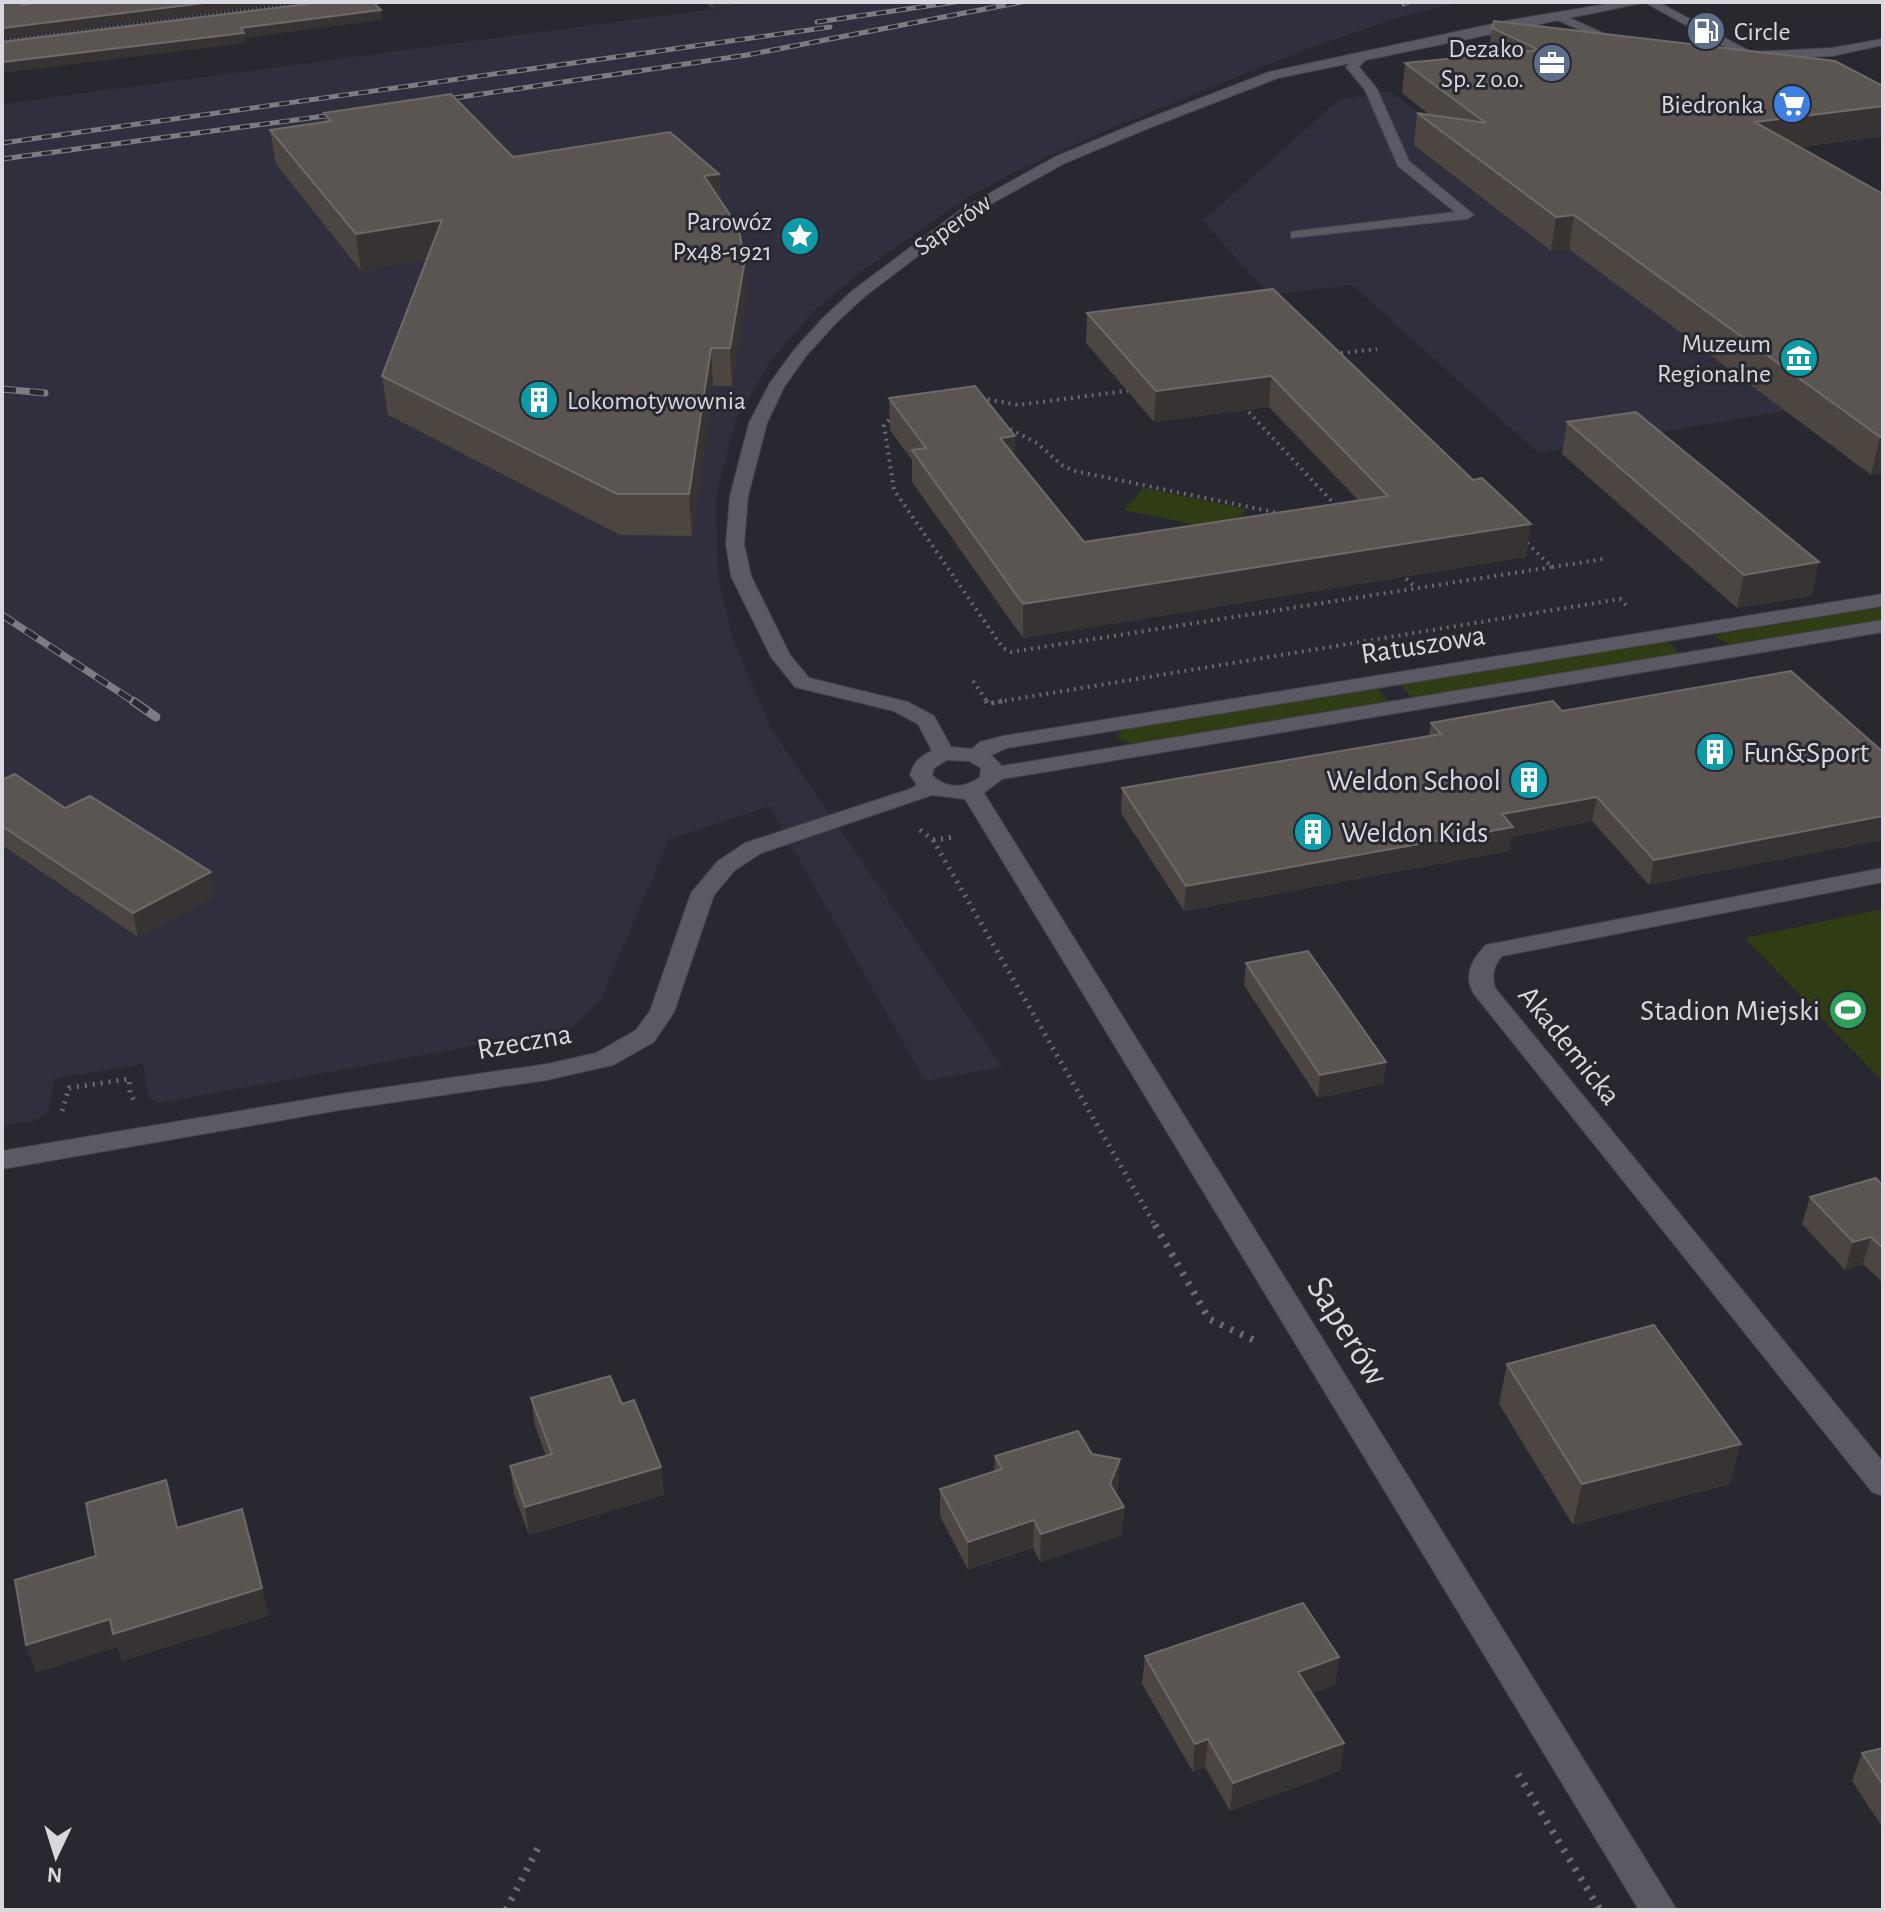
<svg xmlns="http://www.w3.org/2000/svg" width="1885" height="1912" font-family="'Alegreya Sans',sans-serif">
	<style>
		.built { fill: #2f2f3d }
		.green { fill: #303d14 }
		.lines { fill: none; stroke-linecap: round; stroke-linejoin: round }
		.lane-casing { stroke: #44444b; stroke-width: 2 }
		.street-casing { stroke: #44444b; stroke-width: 2 }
		.path-far3 { stroke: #6a6b72; stroke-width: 3; stroke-dasharray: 1 3; stroke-linecap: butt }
		.path-far2 { stroke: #6a6b72; stroke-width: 4; stroke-dasharray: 2 5; stroke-linecap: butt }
		.path-far1 { stroke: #6a6b72; stroke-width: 5; stroke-dasharray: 2 6; stroke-linecap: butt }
		.path { stroke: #6a6b72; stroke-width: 7; stroke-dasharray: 3 8; stroke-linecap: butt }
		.lane { fill: #595a63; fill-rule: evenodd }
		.street { fill: #595a63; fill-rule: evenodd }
		.rail-far2-casing { stroke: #7c7d84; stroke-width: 5 }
		.rail-far1-casing { stroke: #7c7d84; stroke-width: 7 }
		.rail-casing { stroke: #7c7d84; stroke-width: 9 }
		.rail-far2 { stroke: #272830; stroke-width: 3; stroke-dasharray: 10; stroke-linecap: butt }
		.rail-far1 { stroke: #272830; stroke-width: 5; stroke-dasharray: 14; stroke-linecap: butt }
		.rail { stroke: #272830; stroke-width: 6; stroke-dasharray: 18; stroke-linecap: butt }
		.wall { fill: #4c4540 }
		.shaded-wall { fill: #373332 }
		.building { fill: #5b5551; stroke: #6e6a67; stroke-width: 2 }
		.labels { text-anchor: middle; stroke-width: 6; stroke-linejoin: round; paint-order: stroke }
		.far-poi-label { font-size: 26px; fill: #d8d9de; stroke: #272830; text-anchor: end }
		.far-street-label { font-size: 26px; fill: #d8d9de; stroke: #272830 }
		.street-label { font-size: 30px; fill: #d8d9de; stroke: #272830 }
		.poi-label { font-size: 30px; fill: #d8d9de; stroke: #272830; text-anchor: start }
		.near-street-label { font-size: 36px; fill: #d8d9de; stroke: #272830 }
	</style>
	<rect width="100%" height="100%" fill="#272830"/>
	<path class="built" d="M 764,2 L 1463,2 L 1395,18 L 1281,59 L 1107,130 L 1021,169 L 965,199 L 861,272 L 813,312 L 770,362 L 735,422 L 716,497 L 717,572 L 733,640 L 771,728 L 1002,1067 L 925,1081 L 769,806 L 669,839 L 600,1001 L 572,1028 L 160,1103 L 149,1099 L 143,1064 L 54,1079 L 49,1111 L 35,1121 L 2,1126 L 2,104 Z
		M 1390,91 L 1605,251 L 1786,411 L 1538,453 L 1352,285 L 1269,295 L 1203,221 L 1338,100 Z"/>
	<path class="green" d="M 1144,488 L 1246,509 L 1237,521 L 1197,525 L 1124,510 Z
		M 1883,607 L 1883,621 L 1734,645 L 1719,640 L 1715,635 Z
		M 1669,641 L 1679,654 L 1412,698 L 1401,685 Z
		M 1378,689 L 1388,701 L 1131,744 L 1117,738 L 1122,730 Z
		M 1883,909 L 1883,1082 L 1745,938 Z"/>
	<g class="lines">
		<g class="lane-casing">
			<path id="lane" d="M 1644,2 L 1658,2 L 1751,52 L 1832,48 L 1883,39 L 1883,45 L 1832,56 L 1740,60 L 1734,56 L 1736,53 Z
				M 1553,14 L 1561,14 L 1627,44 L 1617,46 L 1553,18 Z
				M 1363,52 L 1369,56 L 1359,67 L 1377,89 L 1409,161 L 1474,215 L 1467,219 L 1291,238 L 1291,232 L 1296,231 L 1455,212 L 1398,166 L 1365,90 L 1346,67 Z"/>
		</g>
		<g class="street-casing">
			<path id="street" d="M 1619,2 L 1647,2 L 1278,78 L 1149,128 L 1065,163 L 973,214 L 864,297 L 835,324 L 806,356 L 784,387 L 767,423 L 748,496 L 744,544 L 751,576 L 790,655 L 809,678 L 908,702 L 934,716 L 951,747 L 972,749 L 980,742 L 1003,736 L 1883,594 L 1883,606 L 1007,748 L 991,755 L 1002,766 L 1883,620 L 1883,632 L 1002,779 L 984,793 L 1677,1910 L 1639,1910 L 965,799 L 932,795 L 761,853 L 734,871 L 714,895 L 674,1012 L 654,1042 L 613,1065 L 547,1080 L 340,1110 L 2,1169 L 2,1151 L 340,1094 L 547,1064 L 596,1053 L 636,1030 L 650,1011 L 691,893 L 718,861 L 745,843 L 910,789 L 917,785 L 910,775 C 913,763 920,756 932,751 L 918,724 L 894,711 L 795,687 L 771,657 L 731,576 L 726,544 L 730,496 L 749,423 L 770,383 L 794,350 L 823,318 L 852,291 L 963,208 L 1055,157 L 1139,122 L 1269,72 L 1511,20 ZM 947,760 L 969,761 L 981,768 L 980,777 C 964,789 946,789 932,775 L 934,768 Z
				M 1883,868 L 1883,882 L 1502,956 C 1493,966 1492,975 1495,988 L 1883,1462 L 1883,1496 L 1872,1492 L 1474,994 C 1463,976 1472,959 1486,945 Z"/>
		</g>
		<path class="path-far3" d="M 2,40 L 302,2"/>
		<path class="path-far2" d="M 1334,354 L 1377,349
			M 981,398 L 1018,405 L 1133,390
			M 1244,407 L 1338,508
			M 894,415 L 884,425 L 894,490 L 1003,648 L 1011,652 L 1552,567 L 1523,539
			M 1004,426 L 1037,443 L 1063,466 L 1075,471 L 1283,514
			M 1552,567 L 1603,559
			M 1401,574 L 1416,588
			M 973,681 L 988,703
			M 991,703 L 1620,599 L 1626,605"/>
		<path class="path-far1" d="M 986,701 L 988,704 L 1003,701
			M 920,830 L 933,840 L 1156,1227
			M 933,840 L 955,837
			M 62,1111 L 69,1088 L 129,1079 L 130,1093 L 135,1102"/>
		<path class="path" d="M 1155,1225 L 1209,1319 L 1260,1343
			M 1518,1774 L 1600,1910
			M 506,1910 L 539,1846"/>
		<use href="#lane" class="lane"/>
		<use href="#street" class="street"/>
		<g class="rail-far2-casing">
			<path id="rail-far2" d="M 1404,4 L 1409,2
				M 817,22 L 955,2
				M 434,101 L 747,55 L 1021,2
				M 2,143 L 830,27
				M 2,159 L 347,113"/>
		</g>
		<g class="rail-far1-casing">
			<path id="rail-far1" d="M 2,389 L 45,393
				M 2,615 L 136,703"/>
		</g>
		<g class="rail-casing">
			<path id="rail" d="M 133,701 L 156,717"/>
		</g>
		<use href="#rail-far2" class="rail-far2"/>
		<use href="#rail-far1" class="rail-far1"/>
		<use href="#rail" class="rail"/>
	</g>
	<path class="wall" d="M 705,2 L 755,2 L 713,8 Z
		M 1492,28 L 1883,86 L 1883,136 L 1800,147 L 1883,194 L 1883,473 L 1871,475 L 1569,249 L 1551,251 L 1414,145 L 1417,113 L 1430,115 L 1402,93 L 1405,63 L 1488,55 Z
		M 324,113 L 513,157 L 719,174 L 721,201 L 745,259 L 747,296 L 732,386 L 713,386 L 692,536 L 620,535 L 388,415 L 382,376 L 427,259 L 361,271 L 276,164 L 270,130 L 325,121 Z
		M 1273,289 L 1526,557 L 1023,638 L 912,482 L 912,460 L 890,430 L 889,398 L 1015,436 L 1014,456 L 1084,542 L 1358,500 L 1269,407 L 1154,422 L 1086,343 L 1087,313 Z
		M 1567,422 L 1812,596 L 1737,608 L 1562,454 Z
		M 1791,671 L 1649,885 L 1592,821 L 1511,837 L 1509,851 L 1184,911 L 1121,813 L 1122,788 L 1429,736 L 1431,723 L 1562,711 Z
		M 2,780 L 65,808 L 216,896 L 138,937 L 2,845 Z
		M 1246,963 L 1386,1062 L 1383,1084 L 1318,1098 L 1244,985 Z
		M 1883,1183 L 1883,1283 L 1863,1264 L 1845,1270 L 1802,1224 L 1810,1197 Z
		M 1507,1364 L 1730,1484 L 1573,1525 L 1499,1404 Z
		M 531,1398 L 622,1404 L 661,1467 L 664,1495 L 529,1535 L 514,1494 L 510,1466 L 546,1456 L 535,1426 Z
		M 995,1456 L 1120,1459 L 1118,1487 L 1116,1493 L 1124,1507 L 1122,1535 L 1040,1562 L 1033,1548 L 968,1570 L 940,1516 L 940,1489 L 994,1472 Z
		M 1145,1656 L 1339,1657 L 1335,1685 L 1312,1693 L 1344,1743 L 1340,1771 L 1230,1811 L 1205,1767 L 1193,1772 L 1142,1684 Z
		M 1883,1748 L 1883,1828 L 1852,1781 L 1862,1753 Z"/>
	<path class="shaded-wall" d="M 212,2 L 294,2 L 2,38 L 2,28 Z
		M 515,2 L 534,2 L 515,4 Z
		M 713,2 L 755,2 L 713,8 Z
		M 381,10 L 382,20 L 245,38 L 246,43 L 2,73 L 2,62 L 241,28 Z
		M 1883,106 L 1883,136 L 1749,153 L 1755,122 Z
		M 719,174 L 721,209 L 704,176 Z
		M 1574,215 L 1569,249 L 1551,251 L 1556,217 Z
		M 442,220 L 446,256 L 361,271 L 356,234 Z
		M 745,259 L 747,296 L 732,386 L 730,348 Z
		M 711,348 L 713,386 L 692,536 L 689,494 Z
		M 1271,376 L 1269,407 L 1154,422 L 1156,391 Z
		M 1015,436 L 1014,468 L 1000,438 Z
		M 1880,437 L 1883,437 L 1883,473 L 1871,475 Z
		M 1531,524 L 1526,557 L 1023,638 L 1023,604 Z
		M 1819,562 L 1812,596 L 1737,608 L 1744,575 Z
		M 1597,797 L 1592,821 L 1511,837 L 1509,851 L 1184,911 L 1186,886 L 1502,814 Z
		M 1883,816 L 1883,840 L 1649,885 L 1654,860 Z
		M 211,872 L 216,896 L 138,937 L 133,913 Z
		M 1386,1062 L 1383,1084 L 1318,1098 L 1320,1075 Z
		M 1871,1237 L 1863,1264 L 1845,1270 L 1853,1242 Z
		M 1741,1444 L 1730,1484 L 1573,1525 L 1582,1484 Z
		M 1120,1459 L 1118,1487 L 1109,1512 L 1110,1484 Z
		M 661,1467 L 664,1495 L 529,1535 L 525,1507 Z
		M 1124,1507 L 1122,1535 L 1040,1562 L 1041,1534 Z
		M 1034,1520 L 1033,1548 L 968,1570 L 968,1542 Z
		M 262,1588 L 269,1616 L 122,1661 L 117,1647 L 36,1673 L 26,1645 L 110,1619 Z
		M 1339,1657 L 1335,1685 L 1294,1700 L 1298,1672 Z
		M 1208,1739 L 1205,1767 L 1193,1772 L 1195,1744 Z
		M 1344,1743 L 1340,1771 L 1230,1811 L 1233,1783 Z"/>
	<path class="building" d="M 2,2 L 20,2 L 21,5 L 43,2 L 212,2 L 2,28 Z
		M 323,2 L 373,2 L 381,10 L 241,28 L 244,33 L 2,62 L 2,42 Z
		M 1494,21 L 1835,61 L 1883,86 L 1883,106 L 1755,122 L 1883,194 L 1883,437 L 1880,437 L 1574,215 L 1556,217 L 1417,113 L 1486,123 L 1405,63 L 1539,50 L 1492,28 Z
		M 451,94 L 513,157 L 670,132 L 719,174 L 704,176 L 738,227 L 745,259 L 730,348 L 711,348 L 689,494 L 617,494 L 382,376 L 442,220 L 356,234 L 270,130 L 331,121 L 324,113 Z
		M 1273,289 L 1473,480 L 1482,478 L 1531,524 L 1023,604 L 912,450 L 926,448 L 889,398 L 975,386 L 1015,436 L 1000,438 L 1084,542 L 1388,496 L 1271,376 L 1156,391 L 1087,313 Z
		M 1636,412 L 1819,562 L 1744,575 L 1567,422 Z
		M 1791,671 L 1883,752 L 1883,816 L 1654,860 L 1597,797 L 1502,814 L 1513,827 L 1186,886 L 1122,788 L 1441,734 L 1431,723 L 1553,701 L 1562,711 Z
		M 15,774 L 65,808 L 90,796 L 211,872 L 133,913 L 2,826 L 2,780 Z
		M 1308,951 L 1386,1062 L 1320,1075 L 1246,963 Z
		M 1876,1178 L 1881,1184 L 1883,1183 L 1883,1248 L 1871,1237 L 1853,1242 L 1810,1197 Z
		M 1654,1325 L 1741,1444 L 1582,1484 L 1507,1364 Z
		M 610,1376 L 622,1404 L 634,1400 L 661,1467 L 525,1507 L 510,1466 L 552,1454 L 531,1398 Z
		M 1078,1431 L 1092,1454 L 1120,1459 L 1110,1484 L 1124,1507 L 1041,1534 L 1034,1520 L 968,1542 L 940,1489 L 1002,1469 L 995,1456 Z
		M 166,1480 L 177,1528 L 242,1509 L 262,1588 L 113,1634 L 110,1619 L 26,1645 L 15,1580 L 96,1556 L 86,1503 Z
		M 1303,1603 L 1339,1657 L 1298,1672 L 1344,1743 L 1233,1783 L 1208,1739 L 1195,1744 L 1145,1656 Z
		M 1883,1748 L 1883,1785 L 1862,1753 Z"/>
	<defs>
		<g id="fuel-disc" transform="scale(2)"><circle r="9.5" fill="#5c6f8a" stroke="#272830"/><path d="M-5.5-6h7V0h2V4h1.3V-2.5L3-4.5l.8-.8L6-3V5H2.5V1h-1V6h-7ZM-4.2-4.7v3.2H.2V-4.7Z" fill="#fff"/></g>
		<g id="office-disc" transform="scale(2)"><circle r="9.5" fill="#5c6f8a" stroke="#272830"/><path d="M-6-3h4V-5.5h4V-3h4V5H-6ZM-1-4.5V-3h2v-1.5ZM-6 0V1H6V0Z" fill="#fff"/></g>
		<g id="supermarket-disc" transform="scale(2)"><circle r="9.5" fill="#3f7fe0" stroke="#272830"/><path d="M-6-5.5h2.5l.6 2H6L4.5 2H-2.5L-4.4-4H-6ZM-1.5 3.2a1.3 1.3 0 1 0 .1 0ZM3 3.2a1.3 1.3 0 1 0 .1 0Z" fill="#fff"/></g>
		<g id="sight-disc" transform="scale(2)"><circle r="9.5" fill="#0f9aa8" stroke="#272830"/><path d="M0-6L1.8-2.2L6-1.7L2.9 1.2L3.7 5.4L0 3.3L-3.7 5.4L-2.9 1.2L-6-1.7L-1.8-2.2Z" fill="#fff"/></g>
		<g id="museum-disc" transform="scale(2)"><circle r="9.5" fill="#0f9aa8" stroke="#272830"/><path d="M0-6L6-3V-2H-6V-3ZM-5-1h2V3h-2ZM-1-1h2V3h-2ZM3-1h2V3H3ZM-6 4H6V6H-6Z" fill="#fff"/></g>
		<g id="building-disc" transform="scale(2)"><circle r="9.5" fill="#0f9aa8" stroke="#272830"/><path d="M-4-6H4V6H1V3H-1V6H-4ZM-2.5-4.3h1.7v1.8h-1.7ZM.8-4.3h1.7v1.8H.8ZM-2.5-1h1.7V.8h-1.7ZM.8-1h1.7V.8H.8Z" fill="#fff"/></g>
		<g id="stadium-disc" transform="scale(2)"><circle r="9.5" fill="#2e9e5b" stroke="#272830"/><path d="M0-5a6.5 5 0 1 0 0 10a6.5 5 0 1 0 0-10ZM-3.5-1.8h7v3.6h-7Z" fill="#fff"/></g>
	</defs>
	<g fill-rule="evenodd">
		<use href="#fuel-disc" x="1706" y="31"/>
		<use href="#office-disc" x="1552" y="63"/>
		<use href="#supermarket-disc" x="1792" y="104"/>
		<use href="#sight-disc" x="800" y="236"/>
		<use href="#museum-disc" x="1799" y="358"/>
		<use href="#building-disc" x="539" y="400"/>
		<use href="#building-disc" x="1715" y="752"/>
		<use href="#building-disc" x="1529" y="780"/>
		<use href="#building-disc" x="1313" y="832"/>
		<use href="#stadium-disc" x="1848" y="1010"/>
	</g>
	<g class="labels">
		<g class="far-poi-label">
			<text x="1734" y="40" text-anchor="start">Circle</text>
			<text x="1524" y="57">Dezako<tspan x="1524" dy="30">Sp. z o.o.</tspan></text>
			<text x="1764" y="113">Biedronka</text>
			<text x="772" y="230">Parowóz<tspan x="772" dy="30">Px48-1921</tspan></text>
			<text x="1771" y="352">Muzeum<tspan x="1771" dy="30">Regionalne</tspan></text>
			<text x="567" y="409" text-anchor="start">Lokomotywownia</text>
		</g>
		<g class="far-street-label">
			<text transform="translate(952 224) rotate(-35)" y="9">Saperów</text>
		</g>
		<g class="street-label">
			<text transform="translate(1423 644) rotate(-9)" y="10">Ratuszowa</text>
			<text transform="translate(524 1041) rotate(-10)" y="10">Rzeczna</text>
			<text transform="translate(1570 1045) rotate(51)" y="10">Akademicka</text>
		</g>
		<g class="poi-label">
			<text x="1743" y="762">Fun&amp;Sport</text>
			<text x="1501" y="790" text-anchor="end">Weldon School</text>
			<text x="1341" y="842">Weldon Kids</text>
			<text x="1820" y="1020" text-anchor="end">Stadion Miejski</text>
		</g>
		<g class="near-street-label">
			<text transform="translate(1349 1330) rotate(58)" y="13">Saperów</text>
		</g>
	</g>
	<rect width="1885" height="1912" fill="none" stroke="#d8d9de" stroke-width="8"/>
	<g transform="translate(56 1856) rotate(184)" stroke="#272830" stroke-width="6" paint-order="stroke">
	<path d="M0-6L14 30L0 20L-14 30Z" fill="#d8d9de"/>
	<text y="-12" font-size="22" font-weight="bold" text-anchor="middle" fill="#d8d9de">N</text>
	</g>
</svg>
